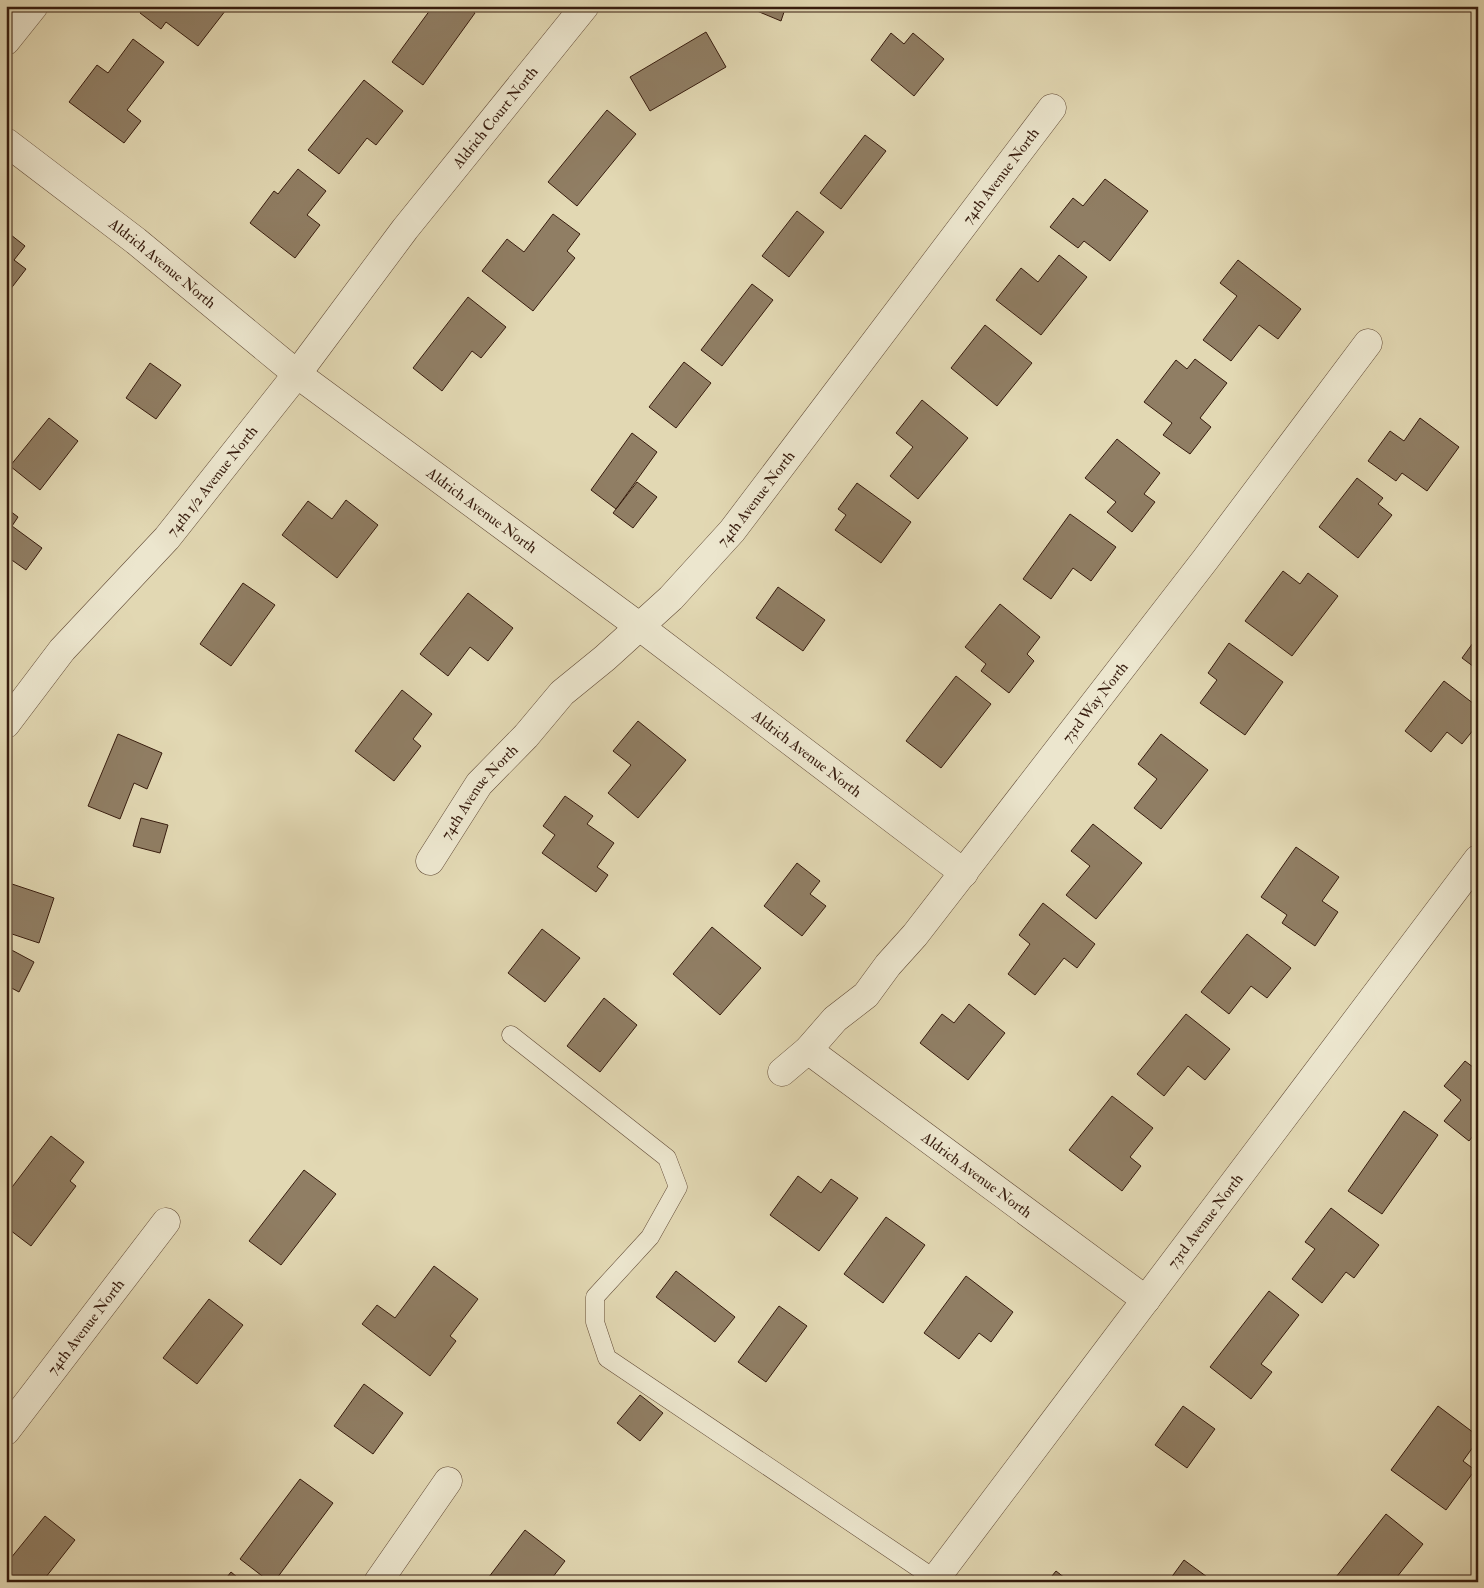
<svg xmlns="http://www.w3.org/2000/svg" width="1484" height="1588" font-family="'IM FELL Double Pica',serif">
	<style>
		.building { fill: #907e64; stroke: #371c0e }
		.lines { fill: none; stroke-linecap: round; stroke-linejoin: round }
		.service-casing { stroke: #624b37; stroke-width: 19 }
		.minor-casing { stroke: #624b37; stroke-width: 29 }
		.tertiary-casing { stroke: #624b37; stroke-width: 29 }
		.service { stroke: #ece6ce; stroke-width: 18 }
		.minor { stroke: #ece6ce; stroke-width: 28 }
		.tertiary { stroke: #ece6ce; stroke-width: 28 }
		.labels { text-anchor: middle; stroke-width: 4; stroke-linejoin: round; paint-order: stroke }
		.street-label { font-size: 15px; fill: #371c0e; stroke: #ece6ce }
	</style>
	<rect width="100%" height="100%" fill="#e2d8b3"/>
	<filter id="stains"><feTurbulence type="fractalNoise" baseFrequency=".004" numOctaves="4"/><feColorMatrix values="0 0 0 0 .2 0 0 0 0 .09 0 0 0 0 .02 0 0 0 .5 -.17"/></filter>
	<radialGradient id="worn" r=".72"><stop offset=".6" stop-color="#630" stop-opacity="0"/><stop offset="1" stop-color="#630" stop-opacity=".3"/></radialGradient>
	<path class="building" d="M 145,6 L 229,6 L 198,46 L 166,22 L 161,29 L 140,13 Z
		M 433,6 L 466,6 L 475,13 L 423,85 L 392,62 Z
		M 745,6 L 786,6 L 781,21 Z
		M 706,32 L 726,67 L 650,111 L 630,77 Z
		M 891,33 L 904,44 L 913,33 L 944,59 L 914,96 L 871,60 Z
		M 133,39 L 164,62 L 127,110 L 141,121 L 124,143 L 69,102 L 97,65 L 108,73 Z
		M 364,80 L 403,111 L 376,145 L 367,138 L 339,174 L 308,150 Z
		M 607,110 L 636,134 L 577,206 L 548,182 Z
		M 865,135 L 886,151 L 841,209 L 820,193 Z
		M 298,169 L 326,191 L 307,215 L 320,225 L 295,258 L 250,223 L 274,191 L 278,194 Z
		M 1105,179 L 1148,211 L 1110,261 L 1084,241 L 1078,248 L 1050,227 L 1073,198 L 1083,206 Z
		M 797,211 L 824,232 L 789,277 L 762,256 Z
		M 553,214 L 580,234 L 567,251 L 575,258 L 533,311 L 482,271 L 507,239 L 524,252 Z
		M 6,231 L 25,246 L 14,260 L 26,269 L 6,295 Z
		M 1059,255 L 1087,277 L 1041,335 L 996,300 L 1021,268 L 1038,282 Z
		M 1238,260 L 1301,309 L 1278,339 L 1259,325 L 1231,361 L 1203,340 L 1237,296 L 1220,283 Z
		M 752,284 L 773,300 L 722,366 L 701,350 Z
		M 468,297 L 506,327 L 481,358 L 472,351 L 442,391 L 413,368 Z
		M 985,325 L 1032,363 L 997,406 L 951,368 Z
		M 1195,359 L 1227,383 L 1200,418 L 1211,427 L 1190,454 L 1163,435 L 1172,423 L 1144,402 L 1176,360 L 1187,369 Z
		M 684,362 L 711,383 L 676,428 L 649,407 Z
		M 150,363 L 181,385 L 156,419 L 126,398 Z
		M 922,400 L 968,438 L 918,499 L 890,476 L 913,447 L 896,433 Z
		M 49,418 L 78,441 L 40,490 L 10,466 Z
		M 1420,418 L 1459,447 L 1427,491 L 1402,473 L 1396,481 L 1368,461 L 1390,431 L 1404,441 Z
		M 632,433 L 657,452 L 616,509 L 591,490 Z
		M 1117,439 L 1160,473 L 1144,494 L 1155,502 L 1132,532 L 1107,512 L 1116,502 L 1085,478 Z
		M 1357,478 L 1383,498 L 1378,504 L 1392,515 L 1358,558 L 1319,527 Z
		M 637,482 L 657,497 L 633,528 L 613,513 Z
		M 857,483 L 911,522 L 881,563 L 835,530 L 846,515 L 838,509 Z
		M 346,500 L 378,525 L 337,578 L 282,535 L 308,501 L 332,519 Z
		M 6,508 L 18,517 L 12,526 L 42,548 L 26,570 L 6,556 Z
		M 1070,514 L 1116,547 L 1091,581 L 1073,568 L 1051,599 L 1023,579 Z
		M 1283,571 L 1300,584 L 1308,573 L 1338,596 L 1292,656 L 1245,621 Z
		M 243,583 L 275,605 L 231,666 L 200,644 Z
		M 778,587 L 825,620 L 803,651 L 756,618 Z
		M 468,593 L 513,628 L 488,661 L 470,647 L 448,676 L 420,654 Z
		M 1000,604 L 1040,637 L 1027,654 L 1034,661 L 1009,693 L 981,671 L 986,664 L 965,647 Z
		M 1478,636 L 1478,670 L 1462,658 Z
		M 1229,643 L 1283,682 L 1245,735 L 1200,703 L 1217,680 L 1208,673 Z
		M 956,676 L 991,704 L 941,768 L 906,741 Z
		M 1444,681 L 1478,707 L 1478,724 L 1462,744 L 1447,732 L 1431,752 L 1405,731 Z
		M 402,690 L 432,714 L 413,739 L 421,746 L 394,781 L 355,751 Z
		M 638,721 L 686,760 L 638,818 L 608,793 L 631,765 L 613,751 Z
		M 118,734 L 162,753 L 147,789 L 134,783 L 120,819 L 88,806 Z
		M 1161,734 L 1208,770 L 1161,829 L 1134,808 L 1157,779 L 1138,764 Z
		M 565,796 L 593,816 L 587,824 L 614,843 L 597,867 L 608,875 L 596,892 L 542,853 L 555,835 L 543,826 Z
		M 141,818 L 168,825 L 160,853 L 133,846 Z
		M 1093,824 L 1142,863 L 1096,919 L 1066,895 L 1090,866 L 1071,851 Z
		M 1296,847 L 1339,877 L 1322,901 L 1338,912 L 1315,946 L 1282,923 L 1287,915 L 1261,897 Z
		M 797,863 L 820,881 L 810,894 L 826,906 L 802,936 L 764,906 Z
		M 6,882 L 54,898 L 39,943 L 6,932 Z
		M 1043,903 L 1095,944 L 1077,968 L 1064,958 L 1035,995 L 1008,974 L 1030,944 L 1019,935 Z
		M 712,927 L 761,968 L 720,1015 L 673,974 Z
		M 542,929 L 580,958 L 545,1002 L 508,973 Z
		M 1247,934 L 1291,968 L 1267,998 L 1251,986 L 1229,1014 L 1201,992 Z
		M 6,947 L 34,962 L 19,992 L 6,985 Z
		M 604,998 L 637,1025 L 600,1072 L 567,1046 Z
		M 969,1004 L 1005,1033 L 968,1080 L 920,1043 L 942,1014 L 954,1023 Z
		M 1186,1014 L 1230,1049 L 1205,1080 L 1188,1066 L 1164,1096 L 1137,1074 Z
		M 1465,1061 L 1478,1071 L 1478,1130 L 1469,1141 L 1444,1121 L 1461,1100 L 1444,1086 Z
		M 1112,1096 L 1153,1128 L 1130,1157 L 1141,1166 L 1122,1191 L 1069,1150 Z
		M 1404,1111 L 1438,1135 L 1382,1214 L 1348,1191 Z
		M 51,1136 L 84,1162 L 70,1181 L 76,1186 L 31,1246 L 6,1227 L 6,1195 Z
		M 304,1170 L 336,1194 L 281,1265 L 249,1241 Z
		M 798,1176 L 821,1193 L 831,1179 L 858,1198 L 819,1251 L 770,1215 Z
		M 1331,1208 L 1379,1245 L 1354,1278 L 1346,1272 L 1322,1303 L 1292,1279 L 1315,1249 L 1305,1242 Z
		M 886,1217 L 925,1245 L 883,1303 L 844,1274 Z
		M 434,1266 L 478,1299 L 450,1336 L 456,1341 L 430,1376 L 362,1324 L 377,1305 L 395,1318 Z
		M 676,1271 L 735,1317 L 715,1342 L 656,1297 Z
		M 966,1276 L 1013,1312 L 991,1342 L 979,1333 L 959,1359 L 924,1333 Z
		M 1269,1291 L 1299,1315 L 1261,1364 L 1272,1372 L 1251,1399 L 1210,1367 Z
		M 209,1299 L 243,1325 L 197,1384 L 163,1358 Z
		M 779,1306 L 807,1326 L 766,1382 L 738,1362 Z
		M 364,1384 L 403,1413 L 373,1454 L 334,1426 Z
		M 640,1395 L 663,1413 L 640,1441 L 617,1423 Z
		M 1478,1399 L 1478,1409 L 1473,1406 Z
		M 1183,1406 L 1215,1429 L 1187,1468 L 1155,1445 Z
		M 1438,1406 L 1478,1436 L 1478,1440 L 1463,1461 L 1475,1470 L 1446,1510 L 1391,1470 Z
		M 300,1479 L 333,1503 L 274,1582 L 270,1582 L 240,1559 Z
		M 1386,1514 L 1423,1544 L 1393,1582 L 1332,1582 Z
		M 45,1516 L 75,1540 L 42,1582 L 6,1582 L 6,1564 Z
		M 525,1530 L 565,1561 L 549,1582 L 485,1582 Z
		M 1184,1560 L 1214,1582 L 1168,1582 Z
		M 1056,1571 L 1070,1582 L 1047,1582 Z
		M 231,1572 L 243,1582 L 223,1582 Z"/>
	<g class="lines">
		<g class="service-casing">
			<path id="service" d="M 511,1035 L 667,1158 L 678,1187 L 650,1237 L 595,1297 L 595,1322 L 607,1358 L 935,1579"/>
		</g>
		<g class="minor-casing">
			<g id="minor">
				<path d="M 6,41 L 34,6"/>
				<path id="s1" d="M 6,142 L 136,241 L 297,374 L 640,627 L 964,873"/>
				<path id="s2" d="M 6,724 L 62,650 L 167,538 L 297,374 L 405,229 L 585,6"/>
				<path id="s3" d="M 430,861 L 479,784 L 526,736 L 562,693 L 605,658 L 671,598 L 732,531 L 1052,108"/>
				<path id="s4" d="M 808,1050 L 1146,1300"/>
				<path id="s5" d="M 782,1072 L 808,1050 L 835,1019 L 866,995 L 888,965 L 915,935 L 1205,560 L 1368,343"/>
				<path id="s6" d="M 6,1431 L 166,1222"/>
				<path d="M 378,1582 L 448,1481"/>
			</g>
		</g>
		<g class="tertiary-casing">
			<g id="tertiary">
				<path id="s7" d="M 933,1582 L 1478,859"/>
			</g>
		</g>
		<use href="#service" class="service"/>
		<use href="#minor" class="minor"/>
		<use href="#tertiary" class="tertiary"/>
	</g>
	<g class="labels">
		<g class="street-label">
			<text dy="5" stroke="none"><textPath href="#s2" startOffset="780">Aldrich Court North</textPath></text>
			<text dy="5" stroke="none"><textPath href="#s3" startOffset="895">74th Avenue North</textPath></text>
			<text dy="5" stroke="none"><textPath href="#s1" startOffset="198">Aldrich Avenue North</textPath></text>
			<text dy="5" stroke="none"><textPath href="#s2" startOffset="319">74th 1/2 Avenue North</textPath></text>
			<text dy="5" stroke="none"><textPath href="#s3" startOffset="490">74th Avenue North</textPath></text>
			<text dy="5" stroke="none"><textPath href="#s1" startOffset="602">Aldrich Avenue North</textPath></text>
			<text dy="5" stroke="none"><textPath href="#s5" startOffset="486">73rd Way North</textPath></text>
			<text dy="5" stroke="none"><textPath href="#s1" startOffset="1008">Aldrich Avenue North</textPath></text>
			<text dy="5" stroke="none"><textPath href="#s3" startOffset="85">74th Avenue North</textPath></text>
			<text dy="5" stroke="none"><textPath href="#s4" startOffset="210">Aldrich Avenue North</textPath></text>
			<text dy="5" stroke="none"><textPath href="#s7" startOffset="452">73rd Avenue North</textPath></text>
			<text dy="5" stroke="none"><textPath href="#s6" startOffset="131">74th Avenue North</textPath></text>
		</g>
	</g>
	<rect width="1484" height="1588" fill="none" stroke="#e2d8b3" stroke-width="25"/>
	<rect x="8" y="8" width="1469" height="1573" fill="none" stroke="#371c0e" stroke-width="2.5"/>
	<rect x="12" y="12" width="1459" height="1563" fill="none" stroke="#371c0e"/>
	<rect width="100%" height="100%" filter="url(#stains)"/>
	<rect width="100%" height="100%" fill="url(#worn)"/>
</svg>
